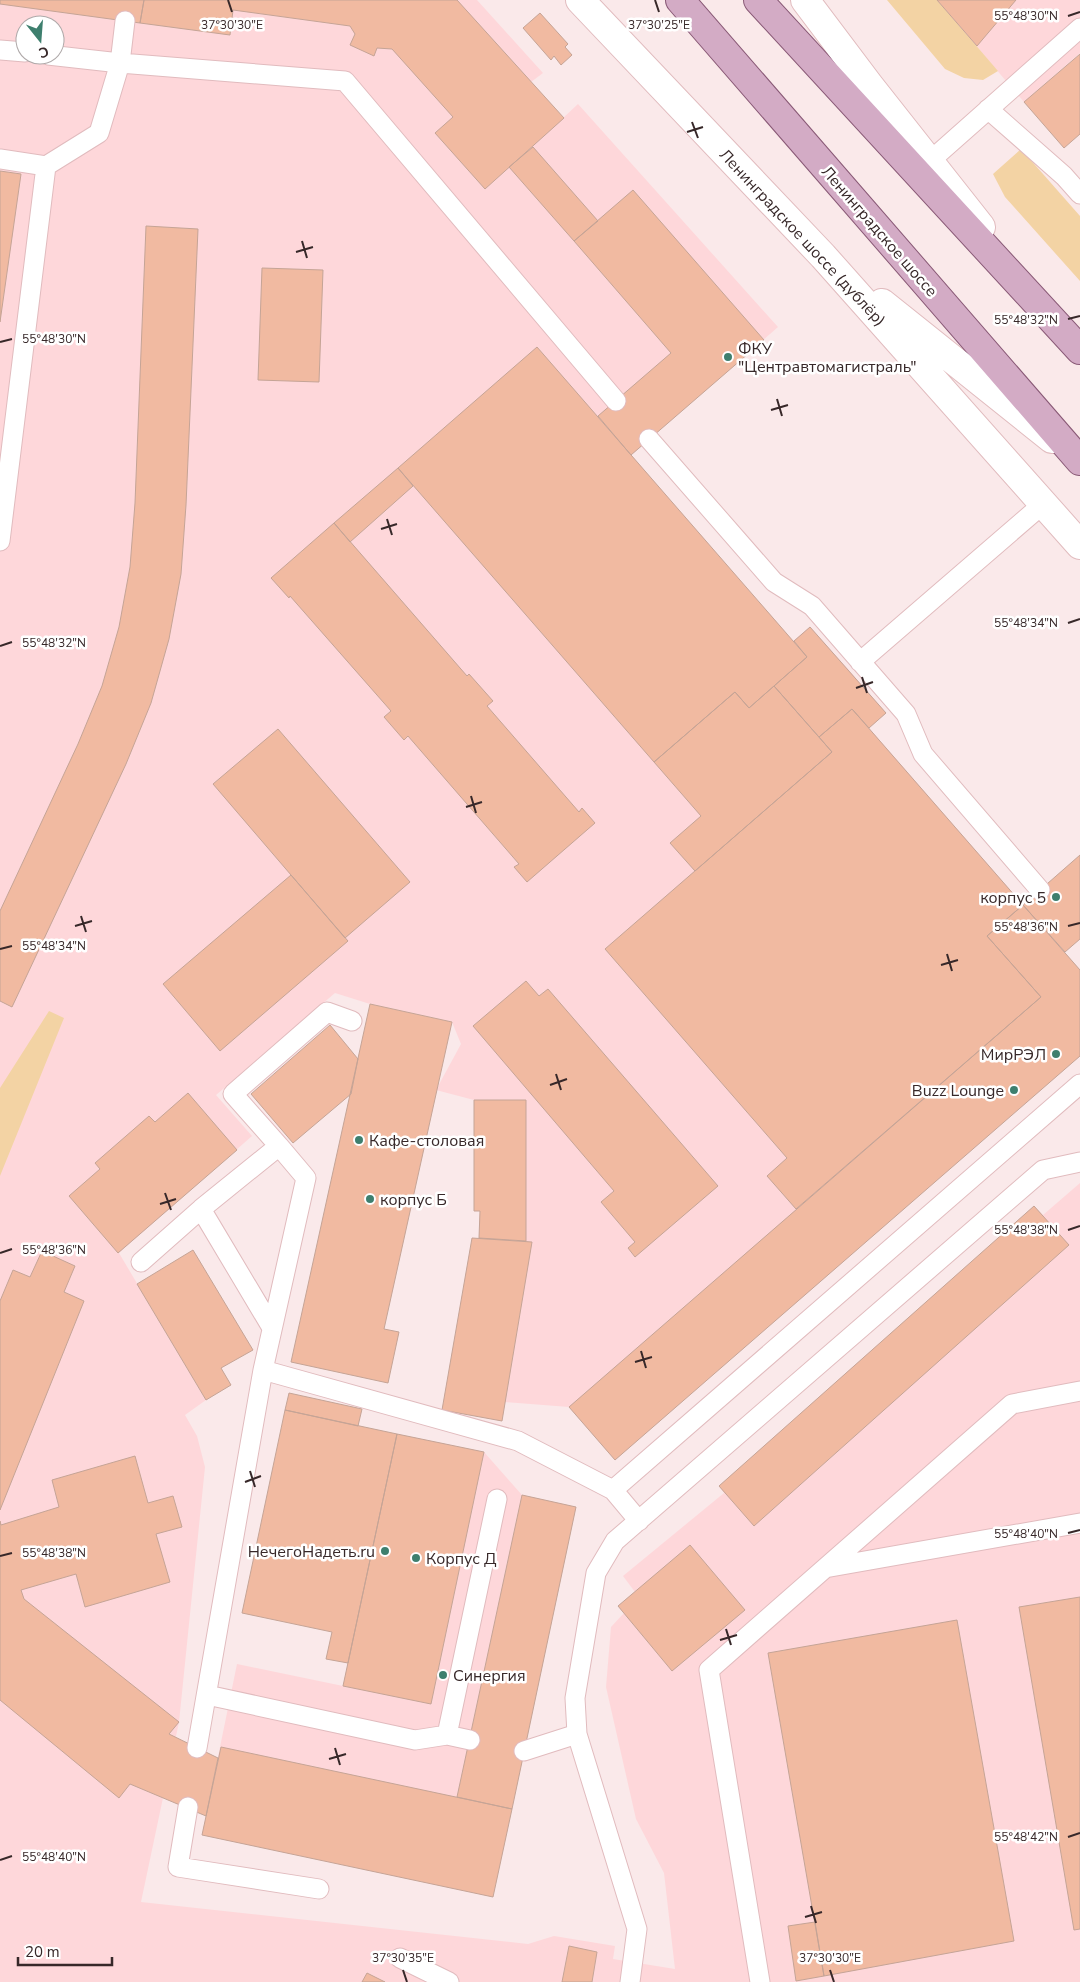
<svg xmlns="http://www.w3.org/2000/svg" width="1080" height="1982" font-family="'Nunito Sans',sans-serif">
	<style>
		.built { fill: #fed7da; fill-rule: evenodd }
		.green { fill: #f3d3a4 }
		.building { fill: #f1baa1; stroke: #c5a496 }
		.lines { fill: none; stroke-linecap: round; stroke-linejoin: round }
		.lane-casing { stroke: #e1bbbe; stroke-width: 21 }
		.secondary-casing { stroke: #e1bbbe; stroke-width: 30 }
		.primary-casing { stroke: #895976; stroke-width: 30 }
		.lane { stroke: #fff; stroke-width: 19 }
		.secondary { stroke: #fff; stroke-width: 28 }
		.primary { stroke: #d3abc5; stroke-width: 28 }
		.ticks { fill: none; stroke: #372829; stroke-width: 2 }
		.poi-dot { fill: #3e7f6e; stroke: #fff; stroke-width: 2 }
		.labels { text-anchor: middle; stroke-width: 5; stroke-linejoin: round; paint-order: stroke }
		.street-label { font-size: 16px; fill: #372829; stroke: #fff }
		.poi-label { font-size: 16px; fill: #372829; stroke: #fff; text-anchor: start }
		.ticks-label { font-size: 12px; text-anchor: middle; fill: #372829; stroke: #fff; stroke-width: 5; stroke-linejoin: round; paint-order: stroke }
	</style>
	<rect width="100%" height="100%" fill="#fae9ea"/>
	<path class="built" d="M 0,0 L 477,0 L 543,73 L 531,82 L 563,118 L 578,104 L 778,327 L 631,455 L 793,641 L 810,627 L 848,669 L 886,713 L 869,728 L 1080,970 L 1080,1056 L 615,1460 L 569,1407 L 505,1402 L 502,1421 L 442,1410 L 472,1238 L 479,1238 L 480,1211 L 474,1211 L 474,1100 L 436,1090 L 461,1044 L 452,1022 L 370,1004 L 335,993 L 216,1095 L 252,1136 L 119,1253 L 206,1400 L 185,1415 L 197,1436 L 205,1467 L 179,1722 L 141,1902 L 528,1944 L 554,1936 L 615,1946 L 613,1959 L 675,1969 L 664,1873 L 636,1819 L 606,1687 L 611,1627 L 624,1613 L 618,1606 L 635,1592 L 623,1576 L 724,1493 L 719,1486 L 1034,1206 L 1043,1215 L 1080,1183 L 1080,1982 L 0,1982 ZM 25,25 L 55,25 L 55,55 L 25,55 Z
		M 937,0 L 1080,0 L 1080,53 L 1024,102 Z
		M 397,1434 L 484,1452 L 522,1495 L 576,1507 L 493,1897 L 202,1835 L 237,1664 L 343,1686 Z"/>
	<path class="green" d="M 887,0 L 937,0 L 998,71 L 983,80 L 964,78 L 945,69 Z
		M 1021,149 L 1080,216 L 1080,281 L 1005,197 L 993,174 Z
		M 49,1011 L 64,1018 L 0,1176 L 0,1088 Z"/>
	<path class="building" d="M 0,0 L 144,0 L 140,23 L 0,4 Z
		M 144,0 L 457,0 L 564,118 L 485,189 L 435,133 L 453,117 L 392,49 L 377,48 L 374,56 L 350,45 L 355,34 L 350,26 L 233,10 L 230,35 L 140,23 Z
		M 937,0 L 1016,0 L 977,46 Z
		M 540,13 L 568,44 L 565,47 L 572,55 L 561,65 L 554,56 L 551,60 L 523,28 Z
		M 1080,54 L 1080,134 L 1064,148 L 1024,102 Z
		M 533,147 L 598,221 L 574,241 L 509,167 Z
		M 0,171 L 21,174 L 0,322 Z
		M 633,190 L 764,340 L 631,455 L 598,416 L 671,353 L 574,241 Z
		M 146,226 L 198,229 L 186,505 L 181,574 L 169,639 L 151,703 L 126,764 L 12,1007 L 0,1001 L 0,911 L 78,744 L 102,686 L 119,627 L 130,567 L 135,503 Z
		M 262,268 L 323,270 L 319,382 L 258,380 Z
		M 537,347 L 807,657 L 749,708 L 735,692 L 654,762 L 398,468 Z
		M 398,468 L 413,486 L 350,542 L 334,523 Z
		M 334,523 L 467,676 L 469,674 L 493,701 L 487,706 L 579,812 L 582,808 L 595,823 L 527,882 L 514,867 L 519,864 L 408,736 L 404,740 L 384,717 L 391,711 L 290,596 L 289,598 L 271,578 Z
		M 810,627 L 886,713 L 869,728 L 852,709 L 819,737 L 774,686 L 807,657 L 794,641 Z
		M 774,686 L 832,752 L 695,871 L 670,843 L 701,816 L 654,762 L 735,692 L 749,708 Z
		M 852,709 L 1023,905 L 987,936 L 1041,997 L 796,1209 L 767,1176 L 787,1158 L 605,949 L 832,752 L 819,737 Z
		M 278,729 L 410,882 L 345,938 L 213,784 Z
		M 1080,855 L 1080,939 L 1065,952 L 1023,905 Z
		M 291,875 L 348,941 L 220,1051 L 163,984 Z
		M 1023,905 L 1080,970 L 1080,1056 L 615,1460 L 569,1407 L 1041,997 L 987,936 Z
		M 526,981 L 539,996 L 548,989 L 718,1186 L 635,1257 L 628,1248 L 635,1242 L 601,1202 L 614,1191 L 473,1026 Z
		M 370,1004 L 452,1022 L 384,1329 L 399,1332 L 388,1383 L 291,1362 Z
		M 330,1025 L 358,1059 L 351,1094 L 293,1143 L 251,1094 Z
		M 188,1093 L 237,1150 L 118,1253 L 69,1196 L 100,1169 L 95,1163 L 149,1116 L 155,1122 Z
		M 474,1100 L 526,1100 L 526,1241 L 479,1238 L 480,1211 L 474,1211 Z
		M 1034,1206 L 1069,1245 L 754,1526 L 719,1486 Z
		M 472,1238 L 532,1242 L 502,1421 L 442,1410 Z
		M 193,1250 L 253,1350 L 221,1368 L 231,1385 L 206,1400 L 137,1284 Z
		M 42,1251 L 75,1266 L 64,1292 L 84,1301 L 0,1510 L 0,1301 L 13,1270 L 30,1277 Z
		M 289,1393 L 362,1409 L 358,1426 L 285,1410 Z
		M 285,1410 L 397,1434 L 348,1663 L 326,1659 L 332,1632 L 242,1613 Z
		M 397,1434 L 484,1452 L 431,1704 L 343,1686 Z
		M 135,1456 L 148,1503 L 173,1496 L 182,1527 L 156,1534 L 170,1582 L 85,1607 L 76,1574 L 21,1590 L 24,1599 L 179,1722 L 169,1734 L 218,1758 L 206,1816 L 130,1784 L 119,1798 L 0,1700 L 0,1521 L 1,1525 L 59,1507 L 52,1480 Z
		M 522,1495 L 576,1507 L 512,1809 L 457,1797 Z
		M 690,1545 L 745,1610 L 672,1671 L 618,1606 Z
		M 1080,1597 L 1080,1929 L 1074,1930 L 1019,1607 Z
		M 957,1620 L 1014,1941 L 824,1976 L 768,1653 Z
		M 221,1747 L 512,1809 L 493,1897 L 202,1835 Z
		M 815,1922 L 824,1976 L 796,1981 L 788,1926 Z
		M 569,1946 L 597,1952 L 592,1982 L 562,1982 Z
		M 367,1973 L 385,1982 L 362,1982 Z"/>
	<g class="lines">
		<g class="lane-casing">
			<path id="lane" d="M 0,50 L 25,52
				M 48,55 L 120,63 L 345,81 L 616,401
				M 988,109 L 1064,176 L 1080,194
				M 0,159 L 46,166 L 0,541
				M 930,161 L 1080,28
				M 46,166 L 99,133 L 120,63 L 125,21
				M 649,439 L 774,582 L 812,606 L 906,714 L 923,754 L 1040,890
				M 860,662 L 1043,504
				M 279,1146 L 233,1094 L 327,1012 L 352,1021
				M 201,1209 L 272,1328
				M 141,1262 L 201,1209 L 279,1146 L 306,1178 L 263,1370 L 197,1748
				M 263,1370 L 518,1441 L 613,1490 L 639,1521
				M 613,1490 L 1080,1084
				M 825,1568 L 1080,1523
				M 207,1695 L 415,1740 L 447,1735 L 470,1740
				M 447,1735 L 497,1499
				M 524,1751 L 577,1734
				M 188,1807 L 178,1867 L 319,1889
				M 400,1958 L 449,1982
				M 630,1982 L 637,1929 L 577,1734 L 575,1698 L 596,1573 L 615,1541 L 1043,1170 L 1080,1162
				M 760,1982 L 709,1670 L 1012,1404 L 1080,1391"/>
		</g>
		<g class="secondary-casing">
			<path id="secondary" d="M 580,0 L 823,256 L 1080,545
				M 805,0 L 869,85 L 981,227
				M 882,303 L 1052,439"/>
		</g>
		<g class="primary-casing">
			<path id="primary" d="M 680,0 L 1080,461
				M 758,0 L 1080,350"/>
		</g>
		<use href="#lane" class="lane"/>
		<use href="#secondary" class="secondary"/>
		<use href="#primary" class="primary"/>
	</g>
	<path class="ticks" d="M 228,0 L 232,12M 655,0 L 659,12M 1068,16 L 1080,12M 692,122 L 698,138M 687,132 L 703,127M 302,241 L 307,258M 296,252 L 313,247M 1068,319 L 1080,316M 0,342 L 12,339M 777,399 L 782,416M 771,410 L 788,405M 387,519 L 392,535M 381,529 L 397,524M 1068,623 L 1080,619M 0,646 L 12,642M 862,677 L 867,693M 856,688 L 873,682M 471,796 L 476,813M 466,807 L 482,802M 81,916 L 86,932M 75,926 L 92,921M 1068,926 L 1080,923M 0,949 L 12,946M 947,954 L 952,971M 941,965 L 958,960M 556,1074 L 561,1090M 550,1085 L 567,1079M 165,1193 L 171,1210M 160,1204 L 176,1199M 1068,1230 L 1080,1226M 0,1253 L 12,1249M 641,1351 L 646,1368M 635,1362 L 652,1357M 250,1471 L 255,1487M 245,1482 L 261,1476M 1068,1533 L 1080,1530M 0,1556 L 12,1553M 726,1629 L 731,1645M 720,1640 L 737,1635M 335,1748 L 340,1765M 329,1759 L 346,1754M 1068,1837 L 1080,1833M 0,1860 L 12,1856M 811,1906 L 816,1923M 805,1917 L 822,1912M 403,1970 L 407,1982M 830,1970 L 834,1982"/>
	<g class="poi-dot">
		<circle cx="728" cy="357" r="5"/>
		<circle cx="1056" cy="897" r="5"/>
		<circle cx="1056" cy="1054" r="5"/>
		<circle cx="1014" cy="1090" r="5"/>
		<circle cx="359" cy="1140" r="5"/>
		<circle cx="370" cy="1199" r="5"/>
		<circle cx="385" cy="1551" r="5"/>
		<circle cx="416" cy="1558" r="5"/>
		<circle cx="443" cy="1675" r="5"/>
	</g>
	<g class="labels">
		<g class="street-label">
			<text transform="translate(880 231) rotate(49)" y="6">Ленинградское шоссе</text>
			<text transform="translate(803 237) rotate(47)" y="6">Ленинградское шоссе (дублёр)</text>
		</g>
		<g class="poi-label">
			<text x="738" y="354">ФКУ<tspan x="738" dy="18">"Центравтомагистраль"</tspan></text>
			<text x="1046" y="903" text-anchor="end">корпус 5</text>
			<text x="1046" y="1060" text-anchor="end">МирРЭЛ</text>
			<text x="1004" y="1096" text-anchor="end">Buzz Lounge</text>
			<text x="369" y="1146">Кафе-столовая</text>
			<text x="380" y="1205">корпус Б</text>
			<text x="375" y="1557" text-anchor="end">НечегоНадеть.ru</text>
			<text x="426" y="1564">Корпус Д</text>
			<text x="453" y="1681">Синергия</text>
		</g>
	</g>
	<g class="ticks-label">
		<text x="1026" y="20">55°48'30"N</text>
		<text x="232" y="29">37°30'30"E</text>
		<text x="659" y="29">37°30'25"E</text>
		<text x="1026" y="324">55°48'32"N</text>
		<text x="54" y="343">55°48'30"N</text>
		<text x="1026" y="627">55°48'34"N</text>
		<text x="54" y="647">55°48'32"N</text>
		<text x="1026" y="931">55°48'36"N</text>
		<text x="54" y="950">55°48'34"N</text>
		<text x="1026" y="1234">55°48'38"N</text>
		<text x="54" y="1254">55°48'36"N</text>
		<text x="1026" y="1538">55°48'40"N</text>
		<text x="54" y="1557">55°48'38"N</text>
		<text x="1026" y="1841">55°48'42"N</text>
		<text x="54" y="1861">55°48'40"N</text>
		<text x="403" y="1962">37°30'35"E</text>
		<text x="830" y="1962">37°30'30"E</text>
	</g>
	<g transform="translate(40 40) rotate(163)"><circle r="24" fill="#ffffff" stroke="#afa9a9"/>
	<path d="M0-4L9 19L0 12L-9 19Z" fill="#3e7f6e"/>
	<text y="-8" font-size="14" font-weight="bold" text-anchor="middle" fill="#372829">С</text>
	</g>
	<path d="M18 1957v8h94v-8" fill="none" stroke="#372829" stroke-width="2.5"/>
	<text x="25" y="1957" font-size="15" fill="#372829" stroke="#ffffff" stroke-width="4" paint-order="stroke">20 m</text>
</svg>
